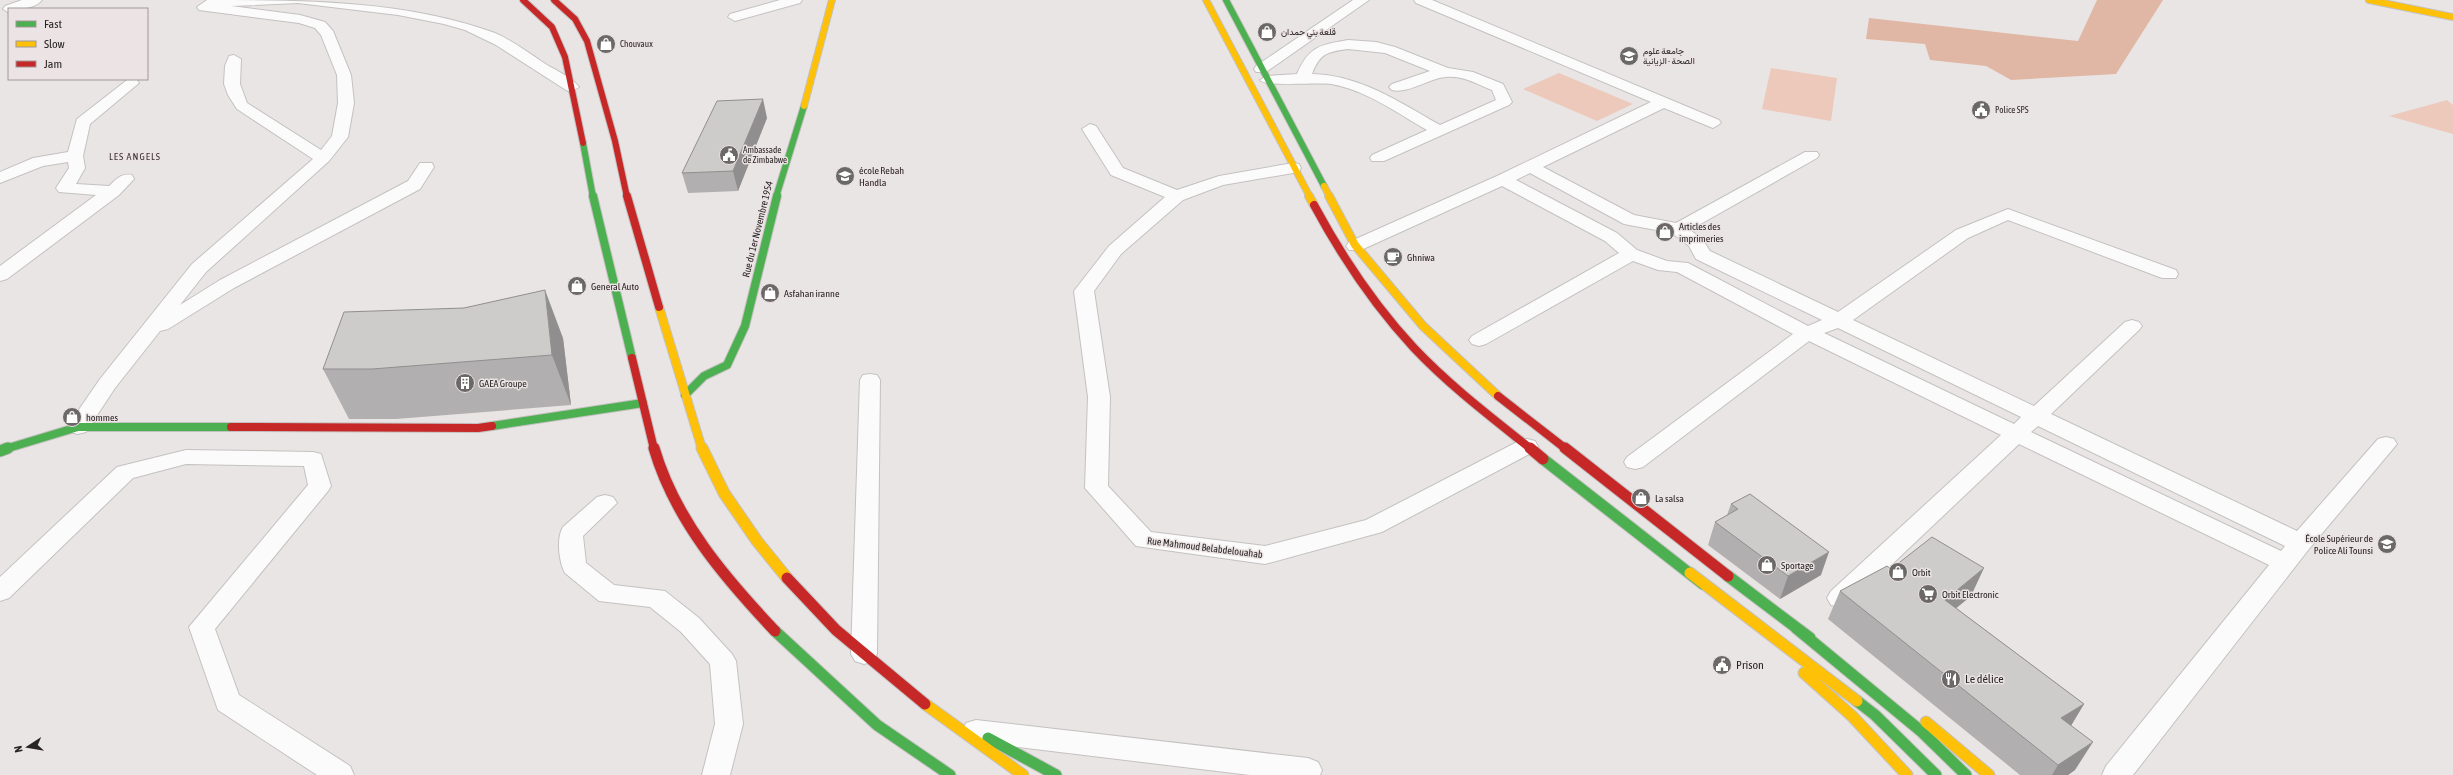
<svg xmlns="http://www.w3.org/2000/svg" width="2453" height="775" font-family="'Asap Condensed',Vazirmatn,sans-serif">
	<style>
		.green { fill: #ecc9ba }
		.forest { fill: #e0b7a5 }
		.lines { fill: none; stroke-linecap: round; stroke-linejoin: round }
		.street-casing { stroke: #c4c1c1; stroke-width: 2 }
		.fast-far2-casing { stroke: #c4c1c1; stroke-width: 8 }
		.fast-far1-casing { stroke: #c4c1c1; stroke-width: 10 }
		.fast-casing { stroke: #c4c1c1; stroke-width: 13 }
		.slow-far2-casing { stroke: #c4c1c1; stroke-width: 8 }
		.slow-far1-casing { stroke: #c4c1c1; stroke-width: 10 }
		.slow-casing { stroke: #c4c1c1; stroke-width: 13 }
		.jam-far2-casing { stroke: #c4c1c1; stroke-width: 8 }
		.jam-far1-casing { stroke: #c4c1c1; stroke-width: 10 }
		.jam-casing { stroke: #c4c1c1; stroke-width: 13 }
		.street { fill: #fcfbfb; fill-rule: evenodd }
		.fast-far2 { stroke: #4caf50; stroke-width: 6 }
		.fast-far1 { stroke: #4caf50; stroke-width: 8 }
		.fast { stroke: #4caf50; stroke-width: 11 }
		.slow-far2 { stroke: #ffc107; stroke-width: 6 }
		.slow-far1 { stroke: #ffc107; stroke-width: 8 }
		.slow { stroke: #ffc107; stroke-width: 11 }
		.jam-far2 { stroke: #c62828; stroke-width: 6 }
		.jam-far1 { stroke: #c62828; stroke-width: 8 }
		.jam { stroke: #c62828; stroke-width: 11 }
		.wall { fill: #b1afaf }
		.shaded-wall { fill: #908e8e }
		.building { fill: #cecbcb; stroke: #908e8e }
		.labels { text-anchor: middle; stroke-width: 3; stroke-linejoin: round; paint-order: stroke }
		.far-poi-label { font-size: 9px; fill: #282525; stroke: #ece3e4; text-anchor: start }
		.far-quarter-label { font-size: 10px; letter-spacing: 1px; fill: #3a3334; stroke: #ece3e4 }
		.poi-label { font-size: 10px; fill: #282525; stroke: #ece3e4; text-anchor: start }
		.street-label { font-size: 10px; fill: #282525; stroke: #ece3e4 }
		.near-poi-label { font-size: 12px; fill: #282525; stroke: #ece3e4; text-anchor: start }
	</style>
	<rect width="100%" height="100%" fill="#eae5e5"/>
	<path class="green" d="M 1771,68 L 1837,78 L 1831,121 L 1762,109 Z
		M 1559,73 L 1633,104 L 1597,121 L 1523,89 Z
		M 2447,100 L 2453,105 L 2453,134 L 2389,116 Z"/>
	<path class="forest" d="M 2097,0 L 2163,0 L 2116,74 L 2011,80 L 1986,66 L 1930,60 L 1925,44 L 1866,39 L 1869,18 L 2078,41 Z"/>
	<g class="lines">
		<g class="street-casing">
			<path id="street" d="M 22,0 L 42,0 C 35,9 19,9 9,9 L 9,13 L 3,9 L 5,6 Z
				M 207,0 C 302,0 406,0 495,33 C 511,40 526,51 541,61 C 552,69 571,76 579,87 L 571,92 L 566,90 L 496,45 L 465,30 L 444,24 L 398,15 L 298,3 L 231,6 L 300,15 L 325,22 L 333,31 L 351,75 L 354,103 L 348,137 L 329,161 L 206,272 L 180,305 L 220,280 L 408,181 L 420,163 L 432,163 L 434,167 L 420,189 L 234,288 L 168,329 L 160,331 L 115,388 L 86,432 L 78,434 L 70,432 L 67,427 L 100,379 L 192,264 L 313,159 L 237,109 L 228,95 L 224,84 L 225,66 L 229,56 L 234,55 L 241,59 L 240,84 L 247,103 L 321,150 L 332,136 L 338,103 L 337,75 L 321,35 L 315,28 L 299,23 L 199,10 L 197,7 Z
				M 780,0 L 802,0 L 800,3 L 735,21 L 728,17 L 730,14 Z
				M 1353,0 L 1369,0 L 1266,72 L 1256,72 L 1254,69 L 1256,66 Z
				M 1414,0 L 1432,0 L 1719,120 L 1721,123 L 1713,128 L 1664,108 L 1543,167 L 1634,215 L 1676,223 L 1805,152 L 1817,152 L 1819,155 L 1817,158 L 1690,230 L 1702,239 L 1710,251 L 1838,312 L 1956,230 L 2008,209 L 2176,270 L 2178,274 L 2176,278 L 2162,278 L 2008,220 L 1968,238 L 1853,320 L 2034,406 L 2125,322 L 2132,320 L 2139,322 L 2142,326 L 2139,330 L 2051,414 L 2297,531 L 2378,439 L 2386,437 L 2394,439 L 2397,444 L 2309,549 L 2133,775 L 2102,775 L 2106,766 L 2269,565 L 2019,444 L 1849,605 L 1840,607 L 1831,605 L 1827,598 L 1831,591 L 2001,435 L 1809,341 L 1643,467 L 1635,469 L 1627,467 L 1624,462 L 1627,457 L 1793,334 L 1677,272 L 1658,270 L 1633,261 L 1486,344 L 1479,346 L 1472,344 L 1469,340 L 1472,336 L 1619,253 L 1605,241 L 1502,186 L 1361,250 L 1349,250 L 1346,246 L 1349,242 L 1497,176 L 1651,102 L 1416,3 ZM 1530,173 L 1624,224 L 1672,233 L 1689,246 L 1696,259 L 1822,320 L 1808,326 L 1688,263 L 1667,261 L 1637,250 L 1617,233 L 1516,180 ZM 1838,328 L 2021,417 L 2014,424 L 1824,333 ZM 2038,426 L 2285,546 L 2281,551 L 2031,432 Z
				M 1348,40 L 1376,42 L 1395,47 L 1448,68 L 1473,72 L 1503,84 L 1512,102 L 1509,105 L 1384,161 L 1372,161 L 1370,158 L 1372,155 L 1427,130 C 1397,113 1366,90 1331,84 C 1318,82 1265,87 1260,80 L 1267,76 L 1297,74 C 1309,46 1320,45 1348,40 ZM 1348,49 L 1385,53 L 1430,71 L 1392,84 L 1389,87 L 1392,90 C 1409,94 1429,78 1446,77 C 1462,75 1477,84 1492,90 L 1496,100 L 1440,125 C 1399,102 1360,75 1312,74 C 1320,53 1327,52 1348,49 Z
				M 127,80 L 137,80 L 139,83 L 90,124 L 83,156 L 85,168 L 76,184 L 109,186 C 117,179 121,173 132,175 L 134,179 L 119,195 L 7,279 L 0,281 L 0,266 L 96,195 L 59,192 L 56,188 L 69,168 L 68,162 L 43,166 L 0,183 L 0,172 L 33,158 L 68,152 L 77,119 Z
				M 1090,124 L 1096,126 L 1123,168 L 1177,190 L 1219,176 L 1293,163 L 1299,164 L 1301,168 L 1299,172 L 1293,173 L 1223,185 L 1183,200 L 1121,254 L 1094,291 L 1110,397 L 1108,486 L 1151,532 L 1265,546 L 1366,520 L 1519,441 L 1527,439 L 1535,441 L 1538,446 L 1535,451 L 1382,532 L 1265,564 L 1136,546 L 1085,488 L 1088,397 L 1074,291 L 1109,246 L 1165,197 L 1111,175 L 1082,129 Z
				M 870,374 L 877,375 L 880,380 L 877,654 L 873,661 L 864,664 L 855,661 L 851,654 L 860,380 L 863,375 Z
				M 186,450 L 313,452 L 321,454 L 331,486 L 328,491 L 215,629 L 239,695 L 350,766 L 354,775 L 317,775 L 218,710 L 189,627 L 308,485 L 304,466 L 186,464 L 133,478 L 9,598 L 0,601 L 0,577 L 117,467 Z
				M 605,495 L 613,497 L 617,503 L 583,536 L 586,563 L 614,585 L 665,591 L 699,618 L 732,654 L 736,661 L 743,724 L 730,775 L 702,775 L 715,724 L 710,664 L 681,632 L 650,607 L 599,601 L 565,573 C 559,562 556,538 563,527 L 597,497 Z
				M 976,720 L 1308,758 L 1318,762 L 1322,770 L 1320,775 L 1250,775 L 976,742 L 966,739 L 962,731 L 966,723 Z"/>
		</g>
		<g class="fast-far2-casing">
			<path id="fast-far2" d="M 1226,0 L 1324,186
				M 583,143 L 593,197
				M 776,197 L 804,106"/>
		</g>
		<g class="fast-far1-casing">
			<path id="fast-far1" d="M 593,196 L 632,358
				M 685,395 L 704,376 L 727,365 L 745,326 L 777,196
				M 492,426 L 643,403
				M 5,449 L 78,427 L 231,427"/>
		</g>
		<g class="fast-casing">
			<path id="fast" d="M 0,451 L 8,448
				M 1543,459 L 1703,584
				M 1728,576 L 1810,638
				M 1796,628 L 1922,732 L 1966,775
				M 775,631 L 877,725 L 950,775
				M 1857,701 L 1875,715 L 1936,775
				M 988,738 L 1056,775"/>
		</g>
		<g class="slow-far2-casing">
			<path id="slow-far2" d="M 1206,0 L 1310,197
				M 2369,0 L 2453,17
				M 804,106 L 832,0
				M 1324,186 L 1330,197"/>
		</g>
		<g class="slow-far1-casing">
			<path id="slow-far1" d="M 1309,196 L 1314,205
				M 1329,196 L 1355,245 L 1423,326 L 1498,396
				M 659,307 L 702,449"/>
		</g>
		<g class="slow-casing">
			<path id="slow" d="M 702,448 L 724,493 L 757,541 L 787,578
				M 1690,573 L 1857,701
				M 1804,673 L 1852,716 L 1907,775
				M 925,704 L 1023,775
				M 1926,722 L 1989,775"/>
		</g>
		<g class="jam-far2-casing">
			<path id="jam-far2" d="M 523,0 L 552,27 L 565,57 L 583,143
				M 554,0 L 575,19 L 587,41 L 615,141 L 627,197"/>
		</g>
		<g class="jam-far1-casing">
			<path id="jam-far1" d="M 627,196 L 659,307
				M 1314,205 C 1342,257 1374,305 1414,348 C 1450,386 1491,417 1531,449
				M 632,358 L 654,449
				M 1498,396 L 1566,449
				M 231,427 L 478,428 L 492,426"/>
		</g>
		<g class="jam-casing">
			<path id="jam" d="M 654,448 C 675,520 725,578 775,631
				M 1530,448 L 1543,459
				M 1565,448 L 1728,576
				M 787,578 L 836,630 L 925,704"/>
		</g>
		<use href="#street" class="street"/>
		<use href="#fast-far2" class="fast-far2"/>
		<use href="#fast-far1" class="fast-far1"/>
		<use href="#fast" class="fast"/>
		<use href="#slow-far2" class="slow-far2"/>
		<use href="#slow-far1" class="slow-far1"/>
		<use href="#slow" class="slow"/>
		<use href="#jam-far2" class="jam-far2"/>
		<use href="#jam-far1" class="jam-far1"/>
		<use href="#jam" class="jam"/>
	</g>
	<path class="wall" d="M 767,118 L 738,191 L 688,193 L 682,173 Z
		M 563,338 L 571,405 L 396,419 L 349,419 L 323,369 Z
		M 1750,494 L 1821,575 L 1780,599 L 1708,545 L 1715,522 L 1727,515 L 1731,504 Z
		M 1891,569 L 1971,596 L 1956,608 L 2084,704 L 2071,726 L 2075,770 L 2068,775 L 2020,775 L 1828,619 L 1840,591 Z"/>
	<path class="shaded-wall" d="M 763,99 L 767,118 L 738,191 L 733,171 Z
		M 545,290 L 563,338 L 571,405 L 552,355 Z
		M 1829,552 L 1821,575 L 1780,599 L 1788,576 Z
		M 1984,568 L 1971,596 L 1932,628 L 1945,600 Z
		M 2084,704 L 2067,732 L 2061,718 Z
		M 2093,742 L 2075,770 L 2068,775 L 2052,775 L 2058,765 Z"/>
	<path class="building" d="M 763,99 L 733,171 L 682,173 L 717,101 Z
		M 545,290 L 552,355 L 372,369 L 323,369 L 344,312 L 464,308 Z
		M 1750,494 L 1829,552 L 1788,576 L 1715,522 L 1738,509 L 1731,504 Z
		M 1932,537 L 1984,568 L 1945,600 L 2084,704 L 2061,718 L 2093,742 L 2058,765 L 1840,591 L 1887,566 L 1891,569 Z"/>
	<defs>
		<g id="shop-disc" transform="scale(1)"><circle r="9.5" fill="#6c6868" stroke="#ece3e4"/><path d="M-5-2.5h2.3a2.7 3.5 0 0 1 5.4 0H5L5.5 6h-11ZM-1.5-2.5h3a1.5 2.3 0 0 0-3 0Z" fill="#fff"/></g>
		<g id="university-disc" transform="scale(1)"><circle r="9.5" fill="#6c6868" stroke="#ece3e4"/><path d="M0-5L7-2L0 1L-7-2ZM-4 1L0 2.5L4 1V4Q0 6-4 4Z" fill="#fff"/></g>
		<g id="civic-disc" transform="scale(1)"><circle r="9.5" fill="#6c6868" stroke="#ece3e4"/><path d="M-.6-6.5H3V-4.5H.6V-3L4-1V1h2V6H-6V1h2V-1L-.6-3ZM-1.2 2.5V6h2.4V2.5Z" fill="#fff"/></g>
		<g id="cafe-disc" transform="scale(1)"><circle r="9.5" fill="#6c6868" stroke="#ece3e4"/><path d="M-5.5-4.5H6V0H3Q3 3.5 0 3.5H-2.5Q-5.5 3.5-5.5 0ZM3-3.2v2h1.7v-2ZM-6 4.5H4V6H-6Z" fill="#fff"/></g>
		<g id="building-disc" transform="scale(1)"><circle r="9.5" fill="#6c6868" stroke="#ece3e4"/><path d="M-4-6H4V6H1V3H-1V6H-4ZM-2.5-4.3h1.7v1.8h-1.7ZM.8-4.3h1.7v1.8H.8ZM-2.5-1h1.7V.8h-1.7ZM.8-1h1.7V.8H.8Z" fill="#fff"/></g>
		<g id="supermarket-disc" transform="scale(1)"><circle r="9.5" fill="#6c6868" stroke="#ece3e4"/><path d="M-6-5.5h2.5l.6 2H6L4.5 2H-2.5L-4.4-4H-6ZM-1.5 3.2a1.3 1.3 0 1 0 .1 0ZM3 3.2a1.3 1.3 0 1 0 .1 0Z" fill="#fff"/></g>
		<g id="restaurant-disc" transform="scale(1)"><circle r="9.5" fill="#6c6868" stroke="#ece3e4"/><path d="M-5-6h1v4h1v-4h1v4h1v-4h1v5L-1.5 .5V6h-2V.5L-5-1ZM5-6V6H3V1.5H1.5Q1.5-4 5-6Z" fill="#fff"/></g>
	</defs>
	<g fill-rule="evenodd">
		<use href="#shop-disc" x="1267" y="32"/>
		<use href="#shop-disc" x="606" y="44"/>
		<use href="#university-disc" x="1629" y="56"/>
		<use href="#civic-disc" x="1981" y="110"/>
		<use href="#civic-disc" x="729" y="155"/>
		<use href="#university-disc" x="845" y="176"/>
		<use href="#shop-disc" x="1665" y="232"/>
		<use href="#cafe-disc" x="1393" y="257"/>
		<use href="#shop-disc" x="577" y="286"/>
		<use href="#shop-disc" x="770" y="293"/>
		<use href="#building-disc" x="465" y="383"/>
		<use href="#shop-disc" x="72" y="417"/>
		<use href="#shop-disc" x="1641" y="498"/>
		<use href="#university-disc" x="2387" y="544"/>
		<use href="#shop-disc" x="1767" y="565"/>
		<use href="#shop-disc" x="1898" y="572"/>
		<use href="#supermarket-disc" x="1928" y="594"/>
		<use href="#civic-disc" x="1722" y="665"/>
		<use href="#restaurant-disc" x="1951" y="679"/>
	</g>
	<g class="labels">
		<g class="far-poi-label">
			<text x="1281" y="35">قلعة بني حمدان</text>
			<text x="620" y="47">Chouvaux</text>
			<text x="1643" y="54">جامعة علوم<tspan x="1643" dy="10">الصحة - الزيانية</tspan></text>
			<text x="1995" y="113">Police SPS</text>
			<text x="743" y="153">Ambassade<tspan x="743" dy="10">de Zimbabwe</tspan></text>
		</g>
		<g class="far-quarter-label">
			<text x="135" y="160">LES ANGELS</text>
		</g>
		<g class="poi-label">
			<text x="859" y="174">école Rebah<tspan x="859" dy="12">Handla</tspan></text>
			<text x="1679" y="230">Articles des<tspan x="1679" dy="12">imprimeries</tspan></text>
			<text x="1407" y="261">Ghniwa</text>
			<text x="591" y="290">General Auto</text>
			<text x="784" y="297">Asfahan iranne</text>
			<text x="479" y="387">GAEA Groupe</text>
			<text x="86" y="421">hommes</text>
			<text x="1655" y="502">La salsa</text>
			<text x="2373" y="542" text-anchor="end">École Supérieur de<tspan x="2373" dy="12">Police Ali Tounsi</tspan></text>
			<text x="1781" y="569">Sportage</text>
			<text x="1912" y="576">Orbit</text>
			<text x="1942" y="598">Orbit Electronic</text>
		</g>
		<g class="street-label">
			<text transform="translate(757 229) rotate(-76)" y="4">Rue du 1er Novembre 1954</text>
			<text transform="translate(1205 547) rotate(7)" y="4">Rue Mahmoud Belabdelouahab</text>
		</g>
		<g class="near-poi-label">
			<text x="1736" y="669">Prison</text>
			<text x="1965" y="683">Le délice</text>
		</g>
	</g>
	<rect x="8" y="8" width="140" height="72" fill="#ece3e4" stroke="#9e9798"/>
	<rect x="16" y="21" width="20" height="6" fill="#4caf50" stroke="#9e9798"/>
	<text x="44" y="28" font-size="12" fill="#282525">Fast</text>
	<rect x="16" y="41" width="20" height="6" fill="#ffc107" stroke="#9e9798"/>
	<text x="44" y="48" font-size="12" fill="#282525">Slow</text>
	<rect x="16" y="61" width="20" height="6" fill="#c62828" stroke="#9e9798"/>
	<text x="44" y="68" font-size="12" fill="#282525">Jam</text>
	<g transform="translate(28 747) rotate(258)" stroke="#ece3e4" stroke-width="3" paint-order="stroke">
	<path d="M0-3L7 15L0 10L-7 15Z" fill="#282525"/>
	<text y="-6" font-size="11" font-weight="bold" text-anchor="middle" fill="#282525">N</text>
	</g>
</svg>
